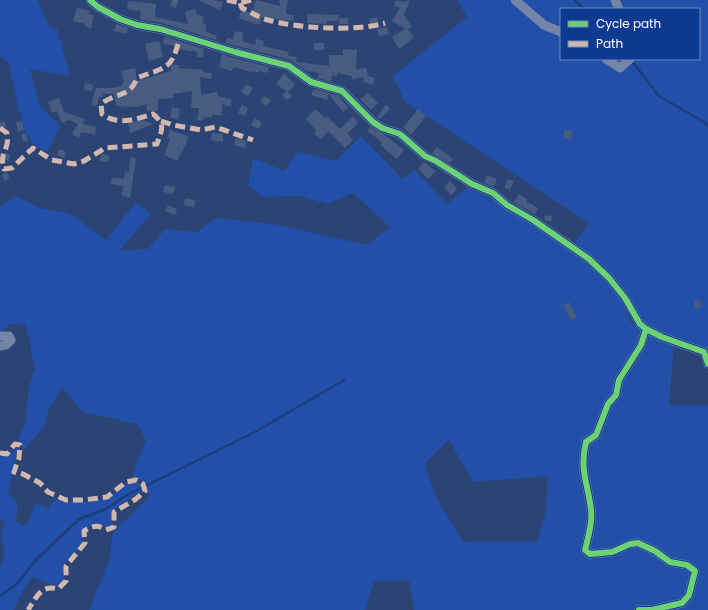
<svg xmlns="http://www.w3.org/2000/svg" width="708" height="610" font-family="Poppins,sans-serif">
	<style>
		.green { fill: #2250a8; fill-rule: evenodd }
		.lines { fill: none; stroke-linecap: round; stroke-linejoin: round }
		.stream { stroke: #1d3d7c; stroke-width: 2.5 }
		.building { fill: #485c82 }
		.minor { stroke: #7485a7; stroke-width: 9 }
		.quiet { stroke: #d1b7ad; stroke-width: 5; stroke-dasharray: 10 5; stroke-linecap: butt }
		.cycleway-casing { stroke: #0f3a91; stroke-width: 8 }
		.cycleway { stroke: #6cd273; stroke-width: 6 }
	</style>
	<rect width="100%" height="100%" fill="#2c4474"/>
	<path class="green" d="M 0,0 L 38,0 L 49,26 L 57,29 L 70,76 L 30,69 L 39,105 L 60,126 L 47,152 C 44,150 39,149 36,146 C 22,136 12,80 9,63 L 0,56 Z
		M 457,0 L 510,0 L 561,35 L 561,59 L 600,59 L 620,71 L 635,59 L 699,59 L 699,9 L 623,9 L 620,0 L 708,0 L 708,356 L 646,327 L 627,296 L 573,245 L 589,223 L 405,102 L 393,76 L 467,17 Z
		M 520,0 L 613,0 L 616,9 L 561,9 L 561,29 L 546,22 Z
		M 361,136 L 402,179 L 415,170 L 447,204 L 467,188 L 489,197 L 573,252 L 596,271 L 620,297 L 630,321 L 641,330 L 638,344 L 613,396 L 604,402 L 594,433 L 580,465 L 581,483 L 587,510 L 583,553 L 634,546 L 690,571 L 686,593 L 679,599 L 652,606 L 638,607 L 634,610 L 414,610 L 409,581 L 374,581 L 365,610 L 89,610 L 109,560 L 113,532 L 150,497 L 145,481 L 133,477 L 138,459 L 146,440 L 137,424 L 83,412 L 62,387 L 48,411 L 44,427 L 22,452 L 23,443 L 18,440 L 26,420 L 29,386 L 35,369 L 26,325 L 10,324 L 0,333 L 0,207 L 16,196 L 39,208 L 69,213 L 106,240 L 136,202 L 151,214 L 119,251 L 148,249 L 165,229 L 197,232 L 216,218 L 272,224 L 367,245 L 390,227 L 353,193 L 327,204 L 300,196 L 263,197 L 248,186 L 253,158 L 284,171 L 297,152 L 336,161 ZM 449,440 L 473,482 L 548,476 L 546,510 L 538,541 L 463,542 L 435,495 L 425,464 Z
		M 647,333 L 674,344 L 669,405 L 708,405 L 708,610 L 658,610 L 684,603 L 697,569 L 670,560 L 637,541 L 609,550 L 592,551 L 589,549 L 586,450 Z
		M 16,447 L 18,449 L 8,493 L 18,504 L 16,522 L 27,526 L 35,503 L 48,508 L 56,499 C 70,502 96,504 109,497 C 120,492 127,476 141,485 L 142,490 L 113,510 L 111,517 L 112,526 L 106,528 C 97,522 92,525 83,530 C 82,534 83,539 82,543 C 76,559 60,553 64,581 L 58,586 L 31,577 L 13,610 L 0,610 L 0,567 L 5,556 L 1,533 L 5,524 L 0,519 L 0,457 L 10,454 Z"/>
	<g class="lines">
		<path class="stream" d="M 575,0 L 584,9
			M 631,60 L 659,96 L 704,122 L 708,126
			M 0,596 L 18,583 L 34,562 L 79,519 L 104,510 L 127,495 L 255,432 L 344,380"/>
	</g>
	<path class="building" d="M 172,0 L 179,0 L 176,8 L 170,6 Z
		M 198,0 L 214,0 L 220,2 L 223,1 L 220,10 Z
		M 256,0 L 280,6 L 279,0 L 288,0 L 286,14 L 294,15 L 293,21 L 285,20 L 283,24 L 282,20 L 262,17 L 259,25 L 239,18 L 241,10 L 252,13 Z
		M 396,0 L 404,2 L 410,0 L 404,15 L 412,27 L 408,29 L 414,38 L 399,49 L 392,37 L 405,29 L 392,21 L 400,8 L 394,6 Z
		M 128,1 L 156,4 L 155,17 L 188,24 L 185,12 L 195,9 L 197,14 L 204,17 L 202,23 L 207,25 L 205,31 L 217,36 L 216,40 L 162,23 L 140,19 L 141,11 L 127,9 Z
		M 77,8 L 90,11 L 88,14 L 94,15 L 91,28 L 85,27 L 85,24 L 73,21 Z
		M 307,14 L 339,15 L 338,21 L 327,21 L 327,24 L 307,23 Z
		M 377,17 L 378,24 L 370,25 L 369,19 Z
		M 339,18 L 348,18 L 348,24 L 339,24 Z
		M 116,24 L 128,28 L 127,34 L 114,31 Z
		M 387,27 L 389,34 L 379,36 L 377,29 Z
		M 235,31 L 243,32 L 242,41 L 255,45 L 256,39 L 264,41 L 263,46 L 289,52 L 288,56 L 297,57 L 296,62 L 329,66 L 329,55 L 343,55 L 343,49 L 357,50 L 356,69 L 366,68 L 368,76 L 375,78 L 373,85 L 363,82 L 364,77 L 352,79 L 352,76 L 337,73 L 337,76 L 332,75 L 331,82 L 318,78 L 319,73 L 307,71 L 291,60 L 226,43 L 227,37 L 233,40 Z
		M 165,37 L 204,49 L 203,57 L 197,57 L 197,52 L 179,49 L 179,47 L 163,43 Z
		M 159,41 L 163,57 L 149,61 L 145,44 Z
		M 314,43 L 324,43 L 324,50 L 314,50 Z
		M 222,54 L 233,58 L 269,67 L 267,73 L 259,71 L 259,73 L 252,71 L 251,72 L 234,67 L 232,71 L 219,67 Z
		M 171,65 L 179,65 L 179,68 L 203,70 L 203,72 L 212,73 L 211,79 L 200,77 L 201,95 L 217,92 L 218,96 L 232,100 L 230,107 L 222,104 L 222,115 L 212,115 L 212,118 L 204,117 L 203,121 L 197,120 L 199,108 L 191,108 L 192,91 L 173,94 L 173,98 L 158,99 L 158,111 L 147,111 L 147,104 L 137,107 L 116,106 L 114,94 L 103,94 L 103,97 L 99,97 L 97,106 L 91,105 L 96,88 L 112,88 L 122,86 L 122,83 L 124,82 L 121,71 L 135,68 L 137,81 L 171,71 Z
		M 284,73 L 295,85 L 288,92 L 276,84 Z
		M 85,83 L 93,85 L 92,91 L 84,90 Z
		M 246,84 L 253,88 L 248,96 L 241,92 Z
		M 314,89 L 339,96 L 348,108 L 343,112 L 329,94 L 327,100 L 314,96 L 311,95 Z
		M 287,91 L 292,96 L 287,100 L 282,95 Z
		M 368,93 L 378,103 L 371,110 L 360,99 Z
		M 264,96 L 271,100 L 267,106 L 260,102 Z
		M 59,98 L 64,112 L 84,119 L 83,124 L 96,127 L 95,135 L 82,132 L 78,138 L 72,134 L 78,124 L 69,120 L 62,123 L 57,111 L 52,113 L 48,102 Z
		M 386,104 L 390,109 L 380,119 L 377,117 Z
		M 242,105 L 248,108 L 245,116 L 238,113 Z
		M 172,107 L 180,109 L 178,119 L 170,118 Z
		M 315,109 L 325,118 L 326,116 L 340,129 L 353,116 L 358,123 L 347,134 L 353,140 L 345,148 L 328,131 L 321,139 L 314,134 L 316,130 L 306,119 Z
		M 418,109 L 426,116 L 411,135 L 403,128 Z
		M 254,118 L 262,122 L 259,129 L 251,125 Z
		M 142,120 L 154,124 L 130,133 L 128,123 Z
		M 5,121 L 6,127 L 0,128 L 0,122 Z
		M 22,121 L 24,130 L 18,132 L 16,122 Z
		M 370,127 L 386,136 L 404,150 L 397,159 L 380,145 L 382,142 L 367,131 Z
		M 565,129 L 573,131 L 571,140 L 563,138 Z
		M 170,130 L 188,136 L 186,144 L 177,161 L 164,155 L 170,139 L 167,138 Z
		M 26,133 L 28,140 L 23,142 L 21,135 Z
		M 212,133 L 223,134 L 223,142 L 211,140 Z
		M 236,138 L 247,141 L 245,148 L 234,145 Z
		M 437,147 L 453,159 L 450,163 L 432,153 Z
		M 59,149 L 66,152 L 64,158 L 57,155 Z
		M 4,153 L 10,154 L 9,161 L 3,160 Z
		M 101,154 L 109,156 L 108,162 L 100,161 Z
		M 130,157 L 136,158 L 130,198 L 121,195 L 124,186 L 111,184 L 112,178 L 124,179 L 125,172 L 129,173 Z
		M 424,162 L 436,171 L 428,179 L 418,169 Z
		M 7,172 L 10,178 L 5,181 L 2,175 Z
		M 487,175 L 497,179 L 494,187 L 484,183 Z
		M 508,179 L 514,181 L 510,190 L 504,188 Z
		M 450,181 L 457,189 L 451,195 L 444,187 Z
		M 165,185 L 175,187 L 173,194 L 163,192 Z
		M 519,194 L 527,199 L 526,201 L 538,208 L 535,214 L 514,202 Z
		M 185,198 L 195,200 L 194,207 L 184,205 Z
		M 168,205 L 177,209 L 175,215 L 165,211 Z
		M 545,215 L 552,216 L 551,222 L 544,220 Z
		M 700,300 L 701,308 L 695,309 L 694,301 Z
		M 569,302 L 577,317 L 571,320 L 563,306 Z"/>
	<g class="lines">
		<path class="minor" d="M 90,0 L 98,7 L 120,19 L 137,25 L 160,29 L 235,52 L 289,66 L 311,82 L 342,91 L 373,122 L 382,128 L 400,134 L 425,156 L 436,161 L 472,184 L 493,193 L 507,205 L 533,220 L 589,259 L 609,278 L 625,298 L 640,324 L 646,329 L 662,337 L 704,352 L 708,364
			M 515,0 L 544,25 L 561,32
			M 615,0 L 619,9
			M 606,59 L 620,68 L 630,59
			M 0,336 L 9,336 L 11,340 L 6,345 L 0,346
			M 639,610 L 652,610 L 682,603 L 689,595 L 695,571 L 687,565 L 670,562 L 655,551 L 638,543 L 630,544 L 612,552 L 590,554 L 585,550 C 588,538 593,522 591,510 C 588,483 579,470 586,442 L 596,435 L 608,404 L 616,395 L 619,380 L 641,345 L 646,329"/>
		<path class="quiet" d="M 227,0 L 240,3 L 251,0
			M 240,3 L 242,8 C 251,12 259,18 268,20 C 296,28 357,32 385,23
			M 161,121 L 173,125 L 201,130 L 215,127 L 253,140
			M 0,128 L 7,133 C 7,136 8,141 7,144 C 5,154 0,155 4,169 L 12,168 L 33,148 L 52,160 L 74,164 L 84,161 L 105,148 L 157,144 C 162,129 166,125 153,114 C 137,119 117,126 102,114 L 101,104 C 116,92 130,98 137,78 C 168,66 172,70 180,36
			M 0,453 L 7,454 L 15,444 L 20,445 L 19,458 L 14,472 L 23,474 L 40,483 L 48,492 L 66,500 L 83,500 L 107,497 L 126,482 L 136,480 L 143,484 L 145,491 L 136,499 L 114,512 L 114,527 L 106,530 C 97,524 93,526 84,531 L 85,543 L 66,566 L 66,581 L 58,589 C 41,584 36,598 28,610"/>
		<g class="cycleway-casing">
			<path id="cycleway" d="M 90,0 L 98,7 L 120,19 L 137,25 L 160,29 L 235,52 L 289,66 L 311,82 L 342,91 L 373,122 L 382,128 L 400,134 L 425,156 L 436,161 L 472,184 L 493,193 L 507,205 L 533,220 L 589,259 L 609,278 L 625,298 L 640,324 L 646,329 L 662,337 L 704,352 L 708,364
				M 639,610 L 652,610 L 682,603 L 689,595 L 695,571 L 687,565 L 670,562 L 655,551 L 638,543 L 630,544 L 612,552 L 590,554 L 585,550 C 588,538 593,522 591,510 C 588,483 579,470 586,442 L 596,435 L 608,404 L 616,395 L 619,380 L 641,345 L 646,329"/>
		</g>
		<use href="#cycleway" class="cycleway"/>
	</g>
	<rect x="560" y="8" width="140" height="52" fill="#0f3a91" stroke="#6f89bd"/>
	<rect x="568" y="21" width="20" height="6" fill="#6cd273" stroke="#6f89bd"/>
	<text x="596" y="28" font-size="12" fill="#ffffff">Cycle path</text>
	<rect x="568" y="41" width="20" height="6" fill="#d1b7ad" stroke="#6f89bd"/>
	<text x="596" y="48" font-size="12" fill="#ffffff">Path</text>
</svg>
